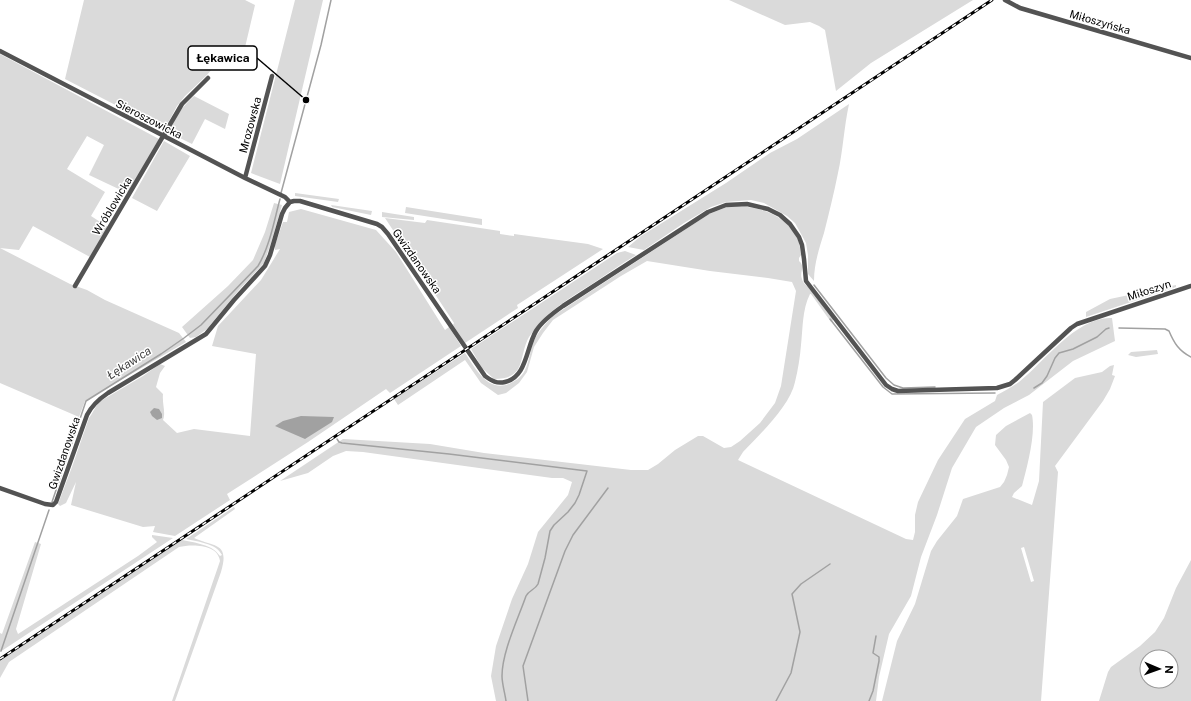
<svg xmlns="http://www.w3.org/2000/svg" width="1191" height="701" font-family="'Public Sans',sans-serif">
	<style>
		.green { fill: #dadada; fill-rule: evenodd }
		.water { fill: #a1a1a1 }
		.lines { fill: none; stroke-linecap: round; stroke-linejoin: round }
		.stream { stroke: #a1a1a1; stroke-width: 1.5 }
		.street { stroke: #535353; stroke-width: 4.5 }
		.rail-casing { stroke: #000; stroke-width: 3 }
		.rail { stroke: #fff; stroke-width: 1.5; stroke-dasharray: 4.5; stroke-linecap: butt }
		.labels { text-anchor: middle; stroke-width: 3; stroke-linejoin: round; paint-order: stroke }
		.street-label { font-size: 11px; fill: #000; stroke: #fff }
		.water-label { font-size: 12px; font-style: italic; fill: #424242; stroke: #fff }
		.leader { fill: none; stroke: #000; stroke-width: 1.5 }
		.callout-dot { fill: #000; stroke: #fff; stroke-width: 1.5 }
		.callout { fill: #fff; stroke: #000; stroke-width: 1.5 }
		.callout-label { font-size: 12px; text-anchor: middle; font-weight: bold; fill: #000 }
	</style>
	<rect width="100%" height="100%" fill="#fff"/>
	<path class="green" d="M 84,0 L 245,0 L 255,5 L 242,60 L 226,53 L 206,76 L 185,96 L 177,106 L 169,121 L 162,129 L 65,79 Z
		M 295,0 L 323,0 L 280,184 L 251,173 Z
		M 729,0 L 973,0 L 871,63 L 836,91 L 825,30 L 819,26 L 810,22 L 785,25 Z
		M 0,54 L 159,139 L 129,191 L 125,192 L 89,175 L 104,145 L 87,136 L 67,169 L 105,192 L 91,216 L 108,227 L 90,257 L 33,226 L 19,250 L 0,248 L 70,284 L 87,290 L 105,300 L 179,333 L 186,342 L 85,401 L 79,417 L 0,383 Z
		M 194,96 L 229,114 L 225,129 L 205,119 L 192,144 L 170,133 C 173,118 183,106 194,96 Z
		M 849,104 C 844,127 843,150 838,173 C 834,193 829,213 824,233 C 819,249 814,264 814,281 L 808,274 L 808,255 L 806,243 L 795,223 L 787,216 L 764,203 L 751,200 L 726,202 L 711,207 L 684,223 L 644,250 L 628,247 L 641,236 L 726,183 L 770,153 L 797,139 Z
		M 164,141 L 190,156 L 157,211 L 132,198 Z
		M 295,193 L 339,199 L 338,202 L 295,196 Z
		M 274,203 L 282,205 L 271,243 L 264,263 L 239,290 L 207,329 L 196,337 L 190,338 L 182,327 L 228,286 L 253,260 L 265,232 Z
		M 331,205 L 372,211 L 371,215 L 332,207 Z
		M 738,206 C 761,207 788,216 798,240 C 800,244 800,250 801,255 L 799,258 L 799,261 C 806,267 799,272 802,279 C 803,284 809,287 812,291 C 820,299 827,309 834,319 L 831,322 L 811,294 L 810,294 C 802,310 803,328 801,345 C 800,357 798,370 795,382 C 790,406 760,434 743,452 L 738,460 L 906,539 L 913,540 L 915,532 L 915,515 L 918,502 L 938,460 L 965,419 L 995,401 L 997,395 C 1004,391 1012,387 1019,382 C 1044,362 1077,316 1112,318 L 1115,341 L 1073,361 L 1029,395 L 1004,408 L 976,427 L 952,468 L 937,515 L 921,557 L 911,596 L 889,634 L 879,677 L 876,701 L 496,701 L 491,676 L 496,646 L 512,599 L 528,564 L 538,532 L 568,495 L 572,482 L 563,478 L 552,478 L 363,452 L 346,451 L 333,456 L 308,473 L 280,481 L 343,439 L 430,444 L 484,453 L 631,470 L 648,470 L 658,464 L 675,450 L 698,436 L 703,436 L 724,448 L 731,447 L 740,441 L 760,423 L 775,403 L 781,386 L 796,291 L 792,282 L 768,278 L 710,271 L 647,261 L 621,276 L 553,320 L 543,333 L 534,347 L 527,372 L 519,383 L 506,393 L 498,395 L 481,383 L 465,360 L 398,405 L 394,399 L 465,353 C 476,369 488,394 511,383 C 517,380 522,376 525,370 C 529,362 530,352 533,343 C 537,333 545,324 553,316 L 709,214 L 727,207 Z
		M 406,207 L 482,219 L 482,225 L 405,213 Z
		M 301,209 L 376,230 L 396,252 L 445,330 L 449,327 L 461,346 L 390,393 L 386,389 L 308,442 L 227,494 L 230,500 L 175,536 L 153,532 L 155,526 L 143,527 L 71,505 L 76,482 L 66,503 L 60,506 L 58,504 L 72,467 L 89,418 C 93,413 95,407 99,402 L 143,376 L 160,364 L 165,366 L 160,373 L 156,387 L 163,394 C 162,404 166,412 163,420 L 177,433 L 194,429 L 250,436 L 256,354 L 212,346 L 218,326 L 261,280 L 280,249 L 275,250 L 275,245 L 283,222 L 287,222 L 289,212 Z
		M 382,212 L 414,217 L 414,220 L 382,217 Z
		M 385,218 L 425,223 L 427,220 L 500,231 L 500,234 L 514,236 L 514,234 L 588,244 L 603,249 L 517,305 L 518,308 L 465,343 L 453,325 L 454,323 Z
		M 625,251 L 636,255 C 621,264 607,274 592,284 C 571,297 550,309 535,329 C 533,332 531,334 529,337 C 518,357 527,379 494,379 L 482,368 L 471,349 L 617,253 Z
		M 1176,285 L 1176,287 L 1086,317 L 1086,312 L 1110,299 Z
		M 1157,350 L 1158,354 L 1136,357 L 1128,355 L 1131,352 Z
		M 1114,365 L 1112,375 L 1115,376 L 1110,389 L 1103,401 L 1055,466 L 1058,472 L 1041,701 L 882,701 L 897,641 L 915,604 L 931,551 L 937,541 L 957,516 L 963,499 L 1000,487 L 1004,482 L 1007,475 L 1009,467 L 1006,460 L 995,445 L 996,435 L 1006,426 L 1030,413 L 1032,415 C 1036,434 1027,467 1022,486 L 1014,493 L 1012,497 L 1032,505 L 1039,481 L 1043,402 L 1075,378 L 1102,372 L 1110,366 ZM 1024,547 L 1034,581 L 1031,582 L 1021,548 Z
		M 234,507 L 235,509 L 194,538 C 214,547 230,542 221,572 L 175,701 L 172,701 L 220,561 C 218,544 192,544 179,547 L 9,662 L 0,678 L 0,661 L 182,540 C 195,543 212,544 220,556 L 222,555 C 216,543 198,542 186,539 Z
		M 152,535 L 173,538 L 0,652 L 0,633 L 2,634 L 35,542 L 41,544 L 16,629 L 18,634 L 138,556 L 157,542 L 152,537 Z
		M 1191,560 L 1191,701 L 1099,701 L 1108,672 L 1111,667 L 1140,646 L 1155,632 L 1164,618 L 1176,588 ZM 1147,657 L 1171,657 L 1171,681 L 1147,681 Z"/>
	<path class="water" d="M 154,408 L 159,409 L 162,414 L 162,418 L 157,420 L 152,416 L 150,412 Z
		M 301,416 L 334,417 L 332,422 L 305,439 L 275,426 L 283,421 Z"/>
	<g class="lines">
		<path class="stream" d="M 281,193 L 321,45 L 331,0
			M 814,285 L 886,378 L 894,385 L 903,388 L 935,387
			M 830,319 L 883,387 L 892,394 L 995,393
			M 1119,328 L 1165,329 L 1169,331 C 1174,343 1179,351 1191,357
			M 1034,388 L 1042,383 L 1047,376 L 1055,358 L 1059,353 L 1073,349 L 1097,337 L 1106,329 L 1109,328
			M 337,439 L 339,442 L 342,443 L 449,454 L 587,471 L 579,495 L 575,503 L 568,512 L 554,525 L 550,531 L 545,558 L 538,584 C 535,590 529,590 526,596 C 518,619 502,652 502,676 C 502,684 505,693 506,701
			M 52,502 L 86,401 L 161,354 L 184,338 L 201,325 L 258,266 C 270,246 274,221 280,199
			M 1,651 L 49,510
			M 528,701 L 523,666 L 565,551 L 573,535 L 608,488
			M 776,701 L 791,673 L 800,632 L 792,594 L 801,584 L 830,564
			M 869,701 L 873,691 L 879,661 L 879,657 L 873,653 L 876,636"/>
		<path class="street" d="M 1005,0 L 1020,8 L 1191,58
			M 0,51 L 245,178 L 285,197 L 290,202
			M 245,178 L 272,76
			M 75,286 L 182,104 L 208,78
			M 0,488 L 45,504 L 53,505 L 56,502 L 87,415 C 92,405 99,399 108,393 L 206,334 L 234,300 L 265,266 L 270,255 L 282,214 L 285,208 L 290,202 L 294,201 L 300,201 L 310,204 L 377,224 L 382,227 L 388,234 L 485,376 C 492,381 497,384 505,382 C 527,377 526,348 536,331 C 542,321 553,313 563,306 L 708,212 L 726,205 L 747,204 L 768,209 L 780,215 L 790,224 L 799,237 L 802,245 L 804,259 L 806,281 L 886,385 L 892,389 L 898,391 L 997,388 L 1010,384 L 1015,380 L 1071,328 L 1077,324 L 1191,286"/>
		<g class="rail-casing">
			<path id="rail" d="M 0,659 L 992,0"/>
		</g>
		<use href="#rail" class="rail"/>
	</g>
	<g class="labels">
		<g class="street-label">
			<text transform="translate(1100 22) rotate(16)" y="4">Miłoszyńska</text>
			<text transform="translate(149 119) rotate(27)" y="4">Sieroszowicka</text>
			<text transform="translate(250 125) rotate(-75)" y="4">Mrozowska</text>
			<text transform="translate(112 206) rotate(-59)" y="4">Wróblowicka</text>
			<text transform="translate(417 261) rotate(55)" y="4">Gwizdanowska</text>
			<text transform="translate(1149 290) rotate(-18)" y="4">Miłoszyn</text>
			<text transform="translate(64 453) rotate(-71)" y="4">Gwizdanowska</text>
		</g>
		<g class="water-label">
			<text transform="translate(129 363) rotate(-33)" y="4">Łękawica</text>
		</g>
	</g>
	<path class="leader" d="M306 100L257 58"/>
	<circle class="callout-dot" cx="306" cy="100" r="4"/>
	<rect class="callout" x="188" y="46" width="69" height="24" rx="4"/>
	<g class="callout-label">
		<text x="223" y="62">Łękawica</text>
	</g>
	<g transform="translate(1159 669) rotate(92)"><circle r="19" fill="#ffffff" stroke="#999999"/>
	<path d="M0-3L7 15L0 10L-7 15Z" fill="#000000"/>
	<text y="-6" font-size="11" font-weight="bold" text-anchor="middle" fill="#000000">N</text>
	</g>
</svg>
